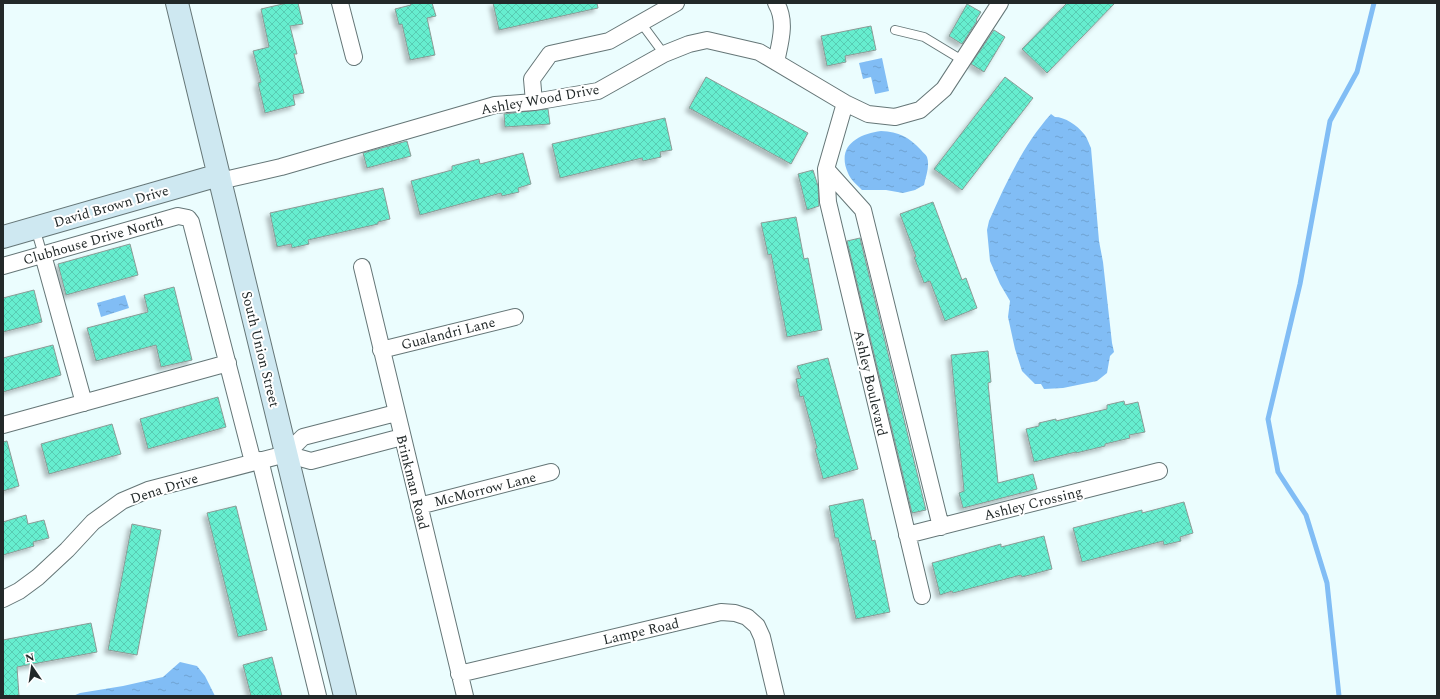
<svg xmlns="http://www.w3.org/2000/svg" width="1440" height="699" font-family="Spectral,serif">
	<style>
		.water { fill: url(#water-ripples) }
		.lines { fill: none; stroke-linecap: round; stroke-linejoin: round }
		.stream { stroke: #81bdf5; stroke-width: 5 }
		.building { fill: url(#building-cross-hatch); stroke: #8b9b96; filter: url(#shadow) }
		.lane-casing { stroke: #657677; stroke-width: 10 }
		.street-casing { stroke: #657677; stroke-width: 18 }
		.secondary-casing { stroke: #657677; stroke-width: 24 }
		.lane { stroke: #fff; stroke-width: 8 }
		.street { stroke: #fff; stroke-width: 16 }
		.secondary { stroke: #cee8f1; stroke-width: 22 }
		.labels { text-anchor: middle; stroke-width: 4; stroke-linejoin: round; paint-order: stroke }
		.street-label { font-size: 14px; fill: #222929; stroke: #fff }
	</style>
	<defs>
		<pattern id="water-ripples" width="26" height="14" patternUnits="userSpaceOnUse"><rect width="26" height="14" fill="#81bdf5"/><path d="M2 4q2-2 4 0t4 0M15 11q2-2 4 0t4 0" fill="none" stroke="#6fa2d2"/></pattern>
		<pattern id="building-cross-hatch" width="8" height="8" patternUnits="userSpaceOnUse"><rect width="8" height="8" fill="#66eecf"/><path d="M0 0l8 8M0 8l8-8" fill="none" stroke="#58ccb2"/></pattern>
		<filter id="shadow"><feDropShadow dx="-3.5" dy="3.5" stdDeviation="2" flood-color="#0004"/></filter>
	</defs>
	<rect width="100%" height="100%" fill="#ebfdfe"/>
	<path class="water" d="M 882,58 L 889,91 L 875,94 L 871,77 L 863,79 L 859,63 Z
		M 1051,114 L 1055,117 C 1065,117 1077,125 1084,134 C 1087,137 1089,144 1091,148 L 1099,241 L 1103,262 L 1112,343 L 1114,352 L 1110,356 L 1107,373 L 1097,381 L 1063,388 L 1044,389 L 1041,384 L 1035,384 L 1022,371 L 1015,349 L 1008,317 L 1010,301 L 1000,284 L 990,261 L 987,230 L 989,221 C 1006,183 1023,145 1051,114 Z
		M 881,131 C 899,132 909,137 921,150 C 922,152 926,154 927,157 C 930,166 926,176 924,185 L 915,190 L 903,193 L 886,190 L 862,190 C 857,185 850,179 848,173 C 836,146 858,134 881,131 Z
		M 125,295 L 129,308 L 101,317 L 97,303 Z
		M 180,662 L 197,666 L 205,676 L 215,696 L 73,696 L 80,693 L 123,686 L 163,677 Z"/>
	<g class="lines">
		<path class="stream" d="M 1339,696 L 1327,583 L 1306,515 L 1278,472 L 1268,419 L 1300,284 L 1330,121 L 1357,72 L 1374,3"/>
	</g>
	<path class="building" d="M 287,3 L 298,3 L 303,24 L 290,26 L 297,54 L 294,54 L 304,93 L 293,95 L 295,105 L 265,113 L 258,83 L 261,82 L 253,51 L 269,47 L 261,9 Z
		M 410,3 L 432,3 L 436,16 L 427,18 L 435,55 L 410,60 L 402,24 L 399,25 L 395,9 L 411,5 Z
		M 493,3 L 597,3 L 598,8 L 499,30 Z
		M 1067,3 L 1115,3 L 1047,73 L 1022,49 Z
		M 967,4 L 981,12 L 976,20 L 977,21 L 962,44 L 949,36 Z
		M 871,26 L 876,50 L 845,56 L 846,62 L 827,66 L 821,36 Z
		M 994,30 L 1005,37 L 984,72 L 971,64 Z
		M 706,77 L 808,133 L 791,164 L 689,108 Z
		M 1005,77 L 1033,98 L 962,190 L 934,169 Z
		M 548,109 L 550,124 L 505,127 L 504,114 Z
		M 665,118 L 672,150 L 660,152 L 661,157 L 643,161 L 642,158 L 560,178 L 552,144 Z
		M 407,141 L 411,156 L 367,168 L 363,153 Z
		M 523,153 L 531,184 L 518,188 L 519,192 L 502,196 L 501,193 L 420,215 L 411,181 L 452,170 L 452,166 L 479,159 L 480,164 Z
		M 813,170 L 818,186 L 819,206 L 807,210 L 798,174 Z
		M 383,188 L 390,219 L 378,222 L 378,224 L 308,240 L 309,244 L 292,248 L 291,244 L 277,247 L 270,213 Z
		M 933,202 L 962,280 L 966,278 L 977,308 L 945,321 L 930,281 L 924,283 L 914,257 L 916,257 L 900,214 Z
		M 796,217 L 804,259 L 808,258 L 822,330 L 787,337 L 771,254 L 768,255 L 761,223 Z
		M 860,238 L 926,510 L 912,513 L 847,241 Z
		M 130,244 L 138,275 L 66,295 L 58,264 Z
		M 174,287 L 192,360 L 161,367 L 156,345 L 96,361 L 87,328 L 148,312 L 144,295 Z
		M 34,290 L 42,322 L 3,332 L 3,298 Z
		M 53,345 L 61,375 L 3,392 L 3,358 Z
		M 988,351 L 991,382 L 988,383 L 998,483 L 1033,474 L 1037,489 L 963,508 L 959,493 L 964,491 L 951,355 Z
		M 828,358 L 858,469 L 823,479 L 815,449 L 817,448 L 803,396 L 800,397 L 796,379 L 801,378 L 797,366 Z
		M 218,397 L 226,427 L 148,449 L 140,419 Z
		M 1124,401 L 1125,405 L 1138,402 L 1145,432 L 1129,435 L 1130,438 L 1105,444 L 1105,446 L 1076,453 L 1076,452 L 1034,462 L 1026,429 L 1039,426 L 1039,423 L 1056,419 L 1056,421 L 1107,409 L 1107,405 Z
		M 112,424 L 121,454 L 49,474 L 41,444 Z
		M 7,441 L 19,486 L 3,491 L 3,442 Z
		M 863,499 L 872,541 L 875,540 L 890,612 L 856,619 L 838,538 L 835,538 L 829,506 Z
		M 1184,502 L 1193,533 L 1180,537 L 1181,541 L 1164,545 L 1163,541 L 1082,562 L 1073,528 L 1142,510 L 1142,513 Z
		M 236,506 L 267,630 L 238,637 L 207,513 Z
		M 26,515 L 28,524 L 44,520 L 49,538 L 33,542 L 34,546 L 3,555 L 3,522 Z
		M 132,524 L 161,530 L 137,655 L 108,650 Z
		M 1044,536 L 1052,569 L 1022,577 L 1021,575 L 953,593 L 952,591 L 940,595 L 932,563 L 1001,544 L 1001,547 Z
		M 91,623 L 97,652 L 17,667 L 19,696 L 3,696 L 3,640 Z
		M 272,657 L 282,696 L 251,696 L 243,665 Z"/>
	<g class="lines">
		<g class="lane-casing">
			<path id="lane" d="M 641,23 L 664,54
				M 895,30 L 924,37 L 962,60
				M 35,228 L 43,255"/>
		</g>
		<g class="street-casing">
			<path id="street" d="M 340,3 L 354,57
				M 776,3 C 787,21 780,43 776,62
				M 534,102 L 532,79 L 550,54 L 609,41 L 676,3
				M 845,103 L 826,169 L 828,202 L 922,596
				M 826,169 L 863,210 L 941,527
				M 220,181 L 281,167 L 495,105 L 534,102 L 598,91 L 664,54 L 689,44 L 707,40 L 759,52 L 845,103 L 868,114 L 895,117 L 920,110 L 944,89 L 1000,3
				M 43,255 L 84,403
				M 3,266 L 178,216 L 188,218 L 191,222 L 253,462
				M 362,267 L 465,696
				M 381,350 L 515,317
				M 3,425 L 228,363
				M 286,454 L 311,461 L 402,437
				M 286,454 L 303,437 L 396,413
				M 260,460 L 318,696
				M 419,506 L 551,472
				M 907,535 L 1159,471
				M 3,599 L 19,591 L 38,577 L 67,550 L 93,522 L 122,501 L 148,490 L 286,454
				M 459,674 L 721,612 L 735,613 L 747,617 L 757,626 L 762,637 L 776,696"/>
		</g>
		<g class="secondary-casing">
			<path id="secondary" d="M 177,3 L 345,696
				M 3,237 L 219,175"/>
		</g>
		<use href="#lane" class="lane"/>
		<use href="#street" class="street"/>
		<use href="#secondary" class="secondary"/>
	</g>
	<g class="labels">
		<g class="street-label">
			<text transform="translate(540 99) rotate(-10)" y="5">Ashley Wood Drive</text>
			<text transform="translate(111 206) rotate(-16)" y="5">David Brown Drive</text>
			<text transform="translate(93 240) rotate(-16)" y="5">Clubhouse Drive North</text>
			<text transform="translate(448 333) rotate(-14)" y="5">Gualandri Lane</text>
			<text transform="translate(261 349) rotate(76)" y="5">South Union Street</text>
			<text transform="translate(871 383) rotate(77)" y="5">Ashley Boulevard</text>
			<text transform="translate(413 482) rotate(76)" y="5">Brinkman Road</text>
			<text transform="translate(164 488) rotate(-18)" y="5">Dena Drive</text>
			<text transform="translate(485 489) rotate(-14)" y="5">McMorrow Lane</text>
			<text transform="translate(1033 503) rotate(-14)" y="5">Ashley Crossing</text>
			<text transform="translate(641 631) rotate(-13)" y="5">Lampe Road</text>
		</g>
	</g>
	<rect width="1440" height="699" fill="none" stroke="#222929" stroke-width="8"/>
	<g transform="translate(32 667) rotate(347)" stroke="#ffffff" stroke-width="3" paint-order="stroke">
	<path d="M0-3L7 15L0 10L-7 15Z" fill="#222929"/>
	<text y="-6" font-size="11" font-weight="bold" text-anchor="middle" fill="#222929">N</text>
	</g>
</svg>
